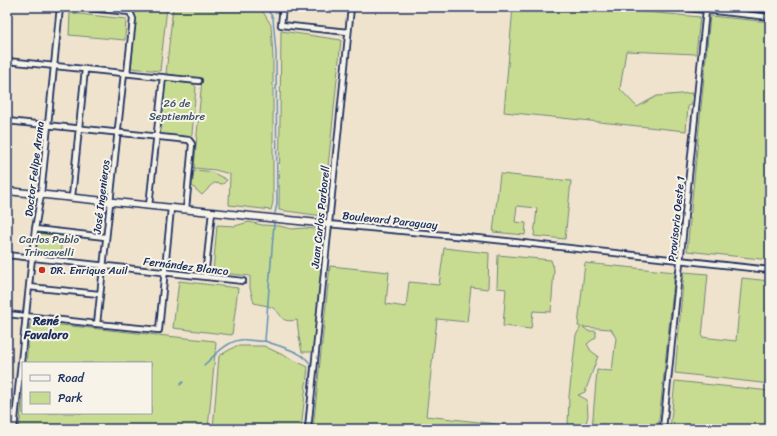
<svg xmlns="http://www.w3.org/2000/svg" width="777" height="436" font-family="Sriracha,sans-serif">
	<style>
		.green { fill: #c8dc91; stroke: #728678 }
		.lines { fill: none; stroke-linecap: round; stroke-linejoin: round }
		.stream { stroke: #6090b5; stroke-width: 1.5 }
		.minor-casing { stroke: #1b2f5e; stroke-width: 8 }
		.tertiary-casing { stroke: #1b2f5e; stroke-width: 9 }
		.minor { stroke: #f7f3e8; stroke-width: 4.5 }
		.tertiary { stroke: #f7f3e8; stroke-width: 6 }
		.poi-dot { fill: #c8321e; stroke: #f7f3e8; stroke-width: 1.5 }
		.labels { text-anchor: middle; stroke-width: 4; stroke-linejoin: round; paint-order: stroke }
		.park-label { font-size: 11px; fill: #3e5268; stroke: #f7f3e8 }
		.street-label { font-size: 11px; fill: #1b2f5e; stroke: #f7f3e8 }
		.poi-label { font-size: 11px; fill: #1b2f5e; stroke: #f7f3e8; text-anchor: start }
		.neighbourhood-label { font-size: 12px; font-weight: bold; fill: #1b2f5e; stroke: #f7f3e8 }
	</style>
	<rect width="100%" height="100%" fill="#efe3ce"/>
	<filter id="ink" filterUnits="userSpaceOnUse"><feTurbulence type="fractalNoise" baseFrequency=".025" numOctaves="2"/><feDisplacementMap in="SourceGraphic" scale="8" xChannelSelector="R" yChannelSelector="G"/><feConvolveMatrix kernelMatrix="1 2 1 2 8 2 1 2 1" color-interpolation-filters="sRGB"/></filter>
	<g filter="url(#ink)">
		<path class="green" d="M 134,7 L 167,7 L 160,71 L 131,68 L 136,18 L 134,11 Z
			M 173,7 L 260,7 L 271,25 L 273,58 L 273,202 L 271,210 L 229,205 L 230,174 L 215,170 L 194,168 L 202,79 L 166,74 Z
			M 513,7 L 593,7 L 700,17 L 696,54 L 626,51 L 620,89 L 637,107 L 657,96 L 692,93 L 691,105 L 688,106 L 686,131 L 504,112 Z
			M 714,7 L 770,7 L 770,13 Z
			M 70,13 L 126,19 L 125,40 L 69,35 Z
			M 710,16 L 770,22 L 770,260 L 687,251 Z
			M 281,31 L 341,40 L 323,216 L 279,210 Z
			M 167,81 L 193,84 L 196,87 L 192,134 L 189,138 L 161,135 L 158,134 L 163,83 Z
			M 194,171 C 207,169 216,174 227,180 L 223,184 L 214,183 L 209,187 L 208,189 L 202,195 L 192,186 Z
			M 500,174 L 571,181 L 565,239 L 534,236 L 537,208 L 517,206 L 515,222 L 526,223 L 525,235 L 493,232 Z
			M 249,222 L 262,225 L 279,226 L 292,229 L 305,228 L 324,230 L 325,235 L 313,350 L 311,352 L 302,352 L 299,337 L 297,320 C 278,323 285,316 273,308 C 268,305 260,305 254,303 L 250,288 L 250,276 L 213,272 L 217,225 L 235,226 Z
			M 41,232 L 62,235 L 60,258 L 38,256 L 35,254 L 36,236 L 38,233 Z
			M 444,248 L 489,253 L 488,289 L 471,287 L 467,322 L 437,319 L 426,416 L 522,427 L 521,429 L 313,429 L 330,266 L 389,272 L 386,304 L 406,307 L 409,282 L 439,285 Z
			M 498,255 L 551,260 L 554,269 L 551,312 L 533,311 L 531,329 L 503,326 L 506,289 L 497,288 Z
			M 585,263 L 675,272 L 658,429 L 592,429 L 597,370 L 612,371 L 616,338 L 611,329 L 583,327 L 588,331 L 596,331 L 596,337 L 587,344 L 591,351 L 598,356 L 585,392 L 578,395 L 587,400 L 588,416 L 586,423 L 585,429 L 570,429 L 568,426 L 569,396 L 576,335 L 581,327 L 578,326 Z
			M 684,272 L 708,274 L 702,337 L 736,341 L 742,278 L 770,281 L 770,384 L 675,373 Z
			M 179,281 L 238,288 L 232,335 L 173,328 Z
			M 32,322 L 215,341 L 216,343 L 208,429 L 19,429 L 23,392 L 23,413 L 151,413 L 151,363 L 26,363 L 30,324 Z
			M 236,346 L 264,346 L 308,367 L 301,429 L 213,429 L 219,356 Z
			M 675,381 L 770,391 L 770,429 L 670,429 Z"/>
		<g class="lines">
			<path class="stream" d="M 266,7 L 273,18 L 276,53 L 277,204 L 275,213
				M 265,341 C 280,347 303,351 311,365 L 305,429
				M 204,365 C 214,356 226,342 240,340 C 248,339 257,342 265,341 L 274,223
				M 180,385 L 183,382"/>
			<g class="minor-casing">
				<path id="minor" d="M 76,7 L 130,12 L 133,19 L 127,73
					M 283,7 L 281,25 L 348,32
					M 678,7 L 770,17
					M 7,61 L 199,81
					M 7,121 L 189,140 L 192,144 L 186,209
					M 72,197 L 85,69
					M 7,203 L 8,191
					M 149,206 L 163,77
					M 328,224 L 487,239 L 770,270
					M 35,229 L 105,237
					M 7,255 L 243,281
					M 205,277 L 212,212
					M 29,287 L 99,294
					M 7,314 L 97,324 L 159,330 L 171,208
					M 97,324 L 124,73
					M 14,429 L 35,229 L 41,194 L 48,125 L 60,7
					M 308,429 L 351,7
					M 663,429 L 706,10"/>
			</g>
			<g class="tertiary-casing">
				<path id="tertiary" d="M 7,191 L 328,224"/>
			</g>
			<use href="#minor" class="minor"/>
			<use href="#tertiary" class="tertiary"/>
		</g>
	</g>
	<circle class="poi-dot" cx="42" cy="270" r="4"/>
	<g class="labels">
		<g class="park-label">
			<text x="177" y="107">26 de<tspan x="177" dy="13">Septiembre</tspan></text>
			<text x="49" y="243">Carlos Pablo<tspan x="49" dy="13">Trincavelli</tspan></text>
		</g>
		<g class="street-label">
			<text transform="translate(34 169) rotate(-83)" y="4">Doctor Felipe Arana</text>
			<text transform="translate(101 197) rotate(-83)" y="4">José Ingenieros</text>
			<text transform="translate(320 217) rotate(-84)" y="4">Juan Carlos Parborell</text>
			<text transform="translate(676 219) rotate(-84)" y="4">Provisoria Oeste 1</text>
			<text transform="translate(390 220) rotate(6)" y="4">Boulevard Paraguay</text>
			<text transform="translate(186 266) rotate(7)" y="4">Fernández Blanco</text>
		</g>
		<g class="poi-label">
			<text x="50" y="274">DR. Enrique Auil</text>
		</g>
		<g class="neighbourhood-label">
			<text x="46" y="325">René<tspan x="46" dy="14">Favaloro</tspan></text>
		</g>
	</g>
	<rect width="777" height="436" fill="none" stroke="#f7f3e8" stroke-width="24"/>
	<rect x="12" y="12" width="753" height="412" fill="none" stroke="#1b2f5e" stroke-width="1.5" filter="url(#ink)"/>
	<rect x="22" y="362" width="130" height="52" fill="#f7f3e8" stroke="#9fa5b1"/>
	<rect x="30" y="375" width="20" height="6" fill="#f7f3e8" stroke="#9fa5b1"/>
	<text x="58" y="382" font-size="12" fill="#1b2f5e">Road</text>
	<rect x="30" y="392" width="20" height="12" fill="#c8dc91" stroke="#9fa5b1"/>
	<text x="58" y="402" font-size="12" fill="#1b2f5e">Park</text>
</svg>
